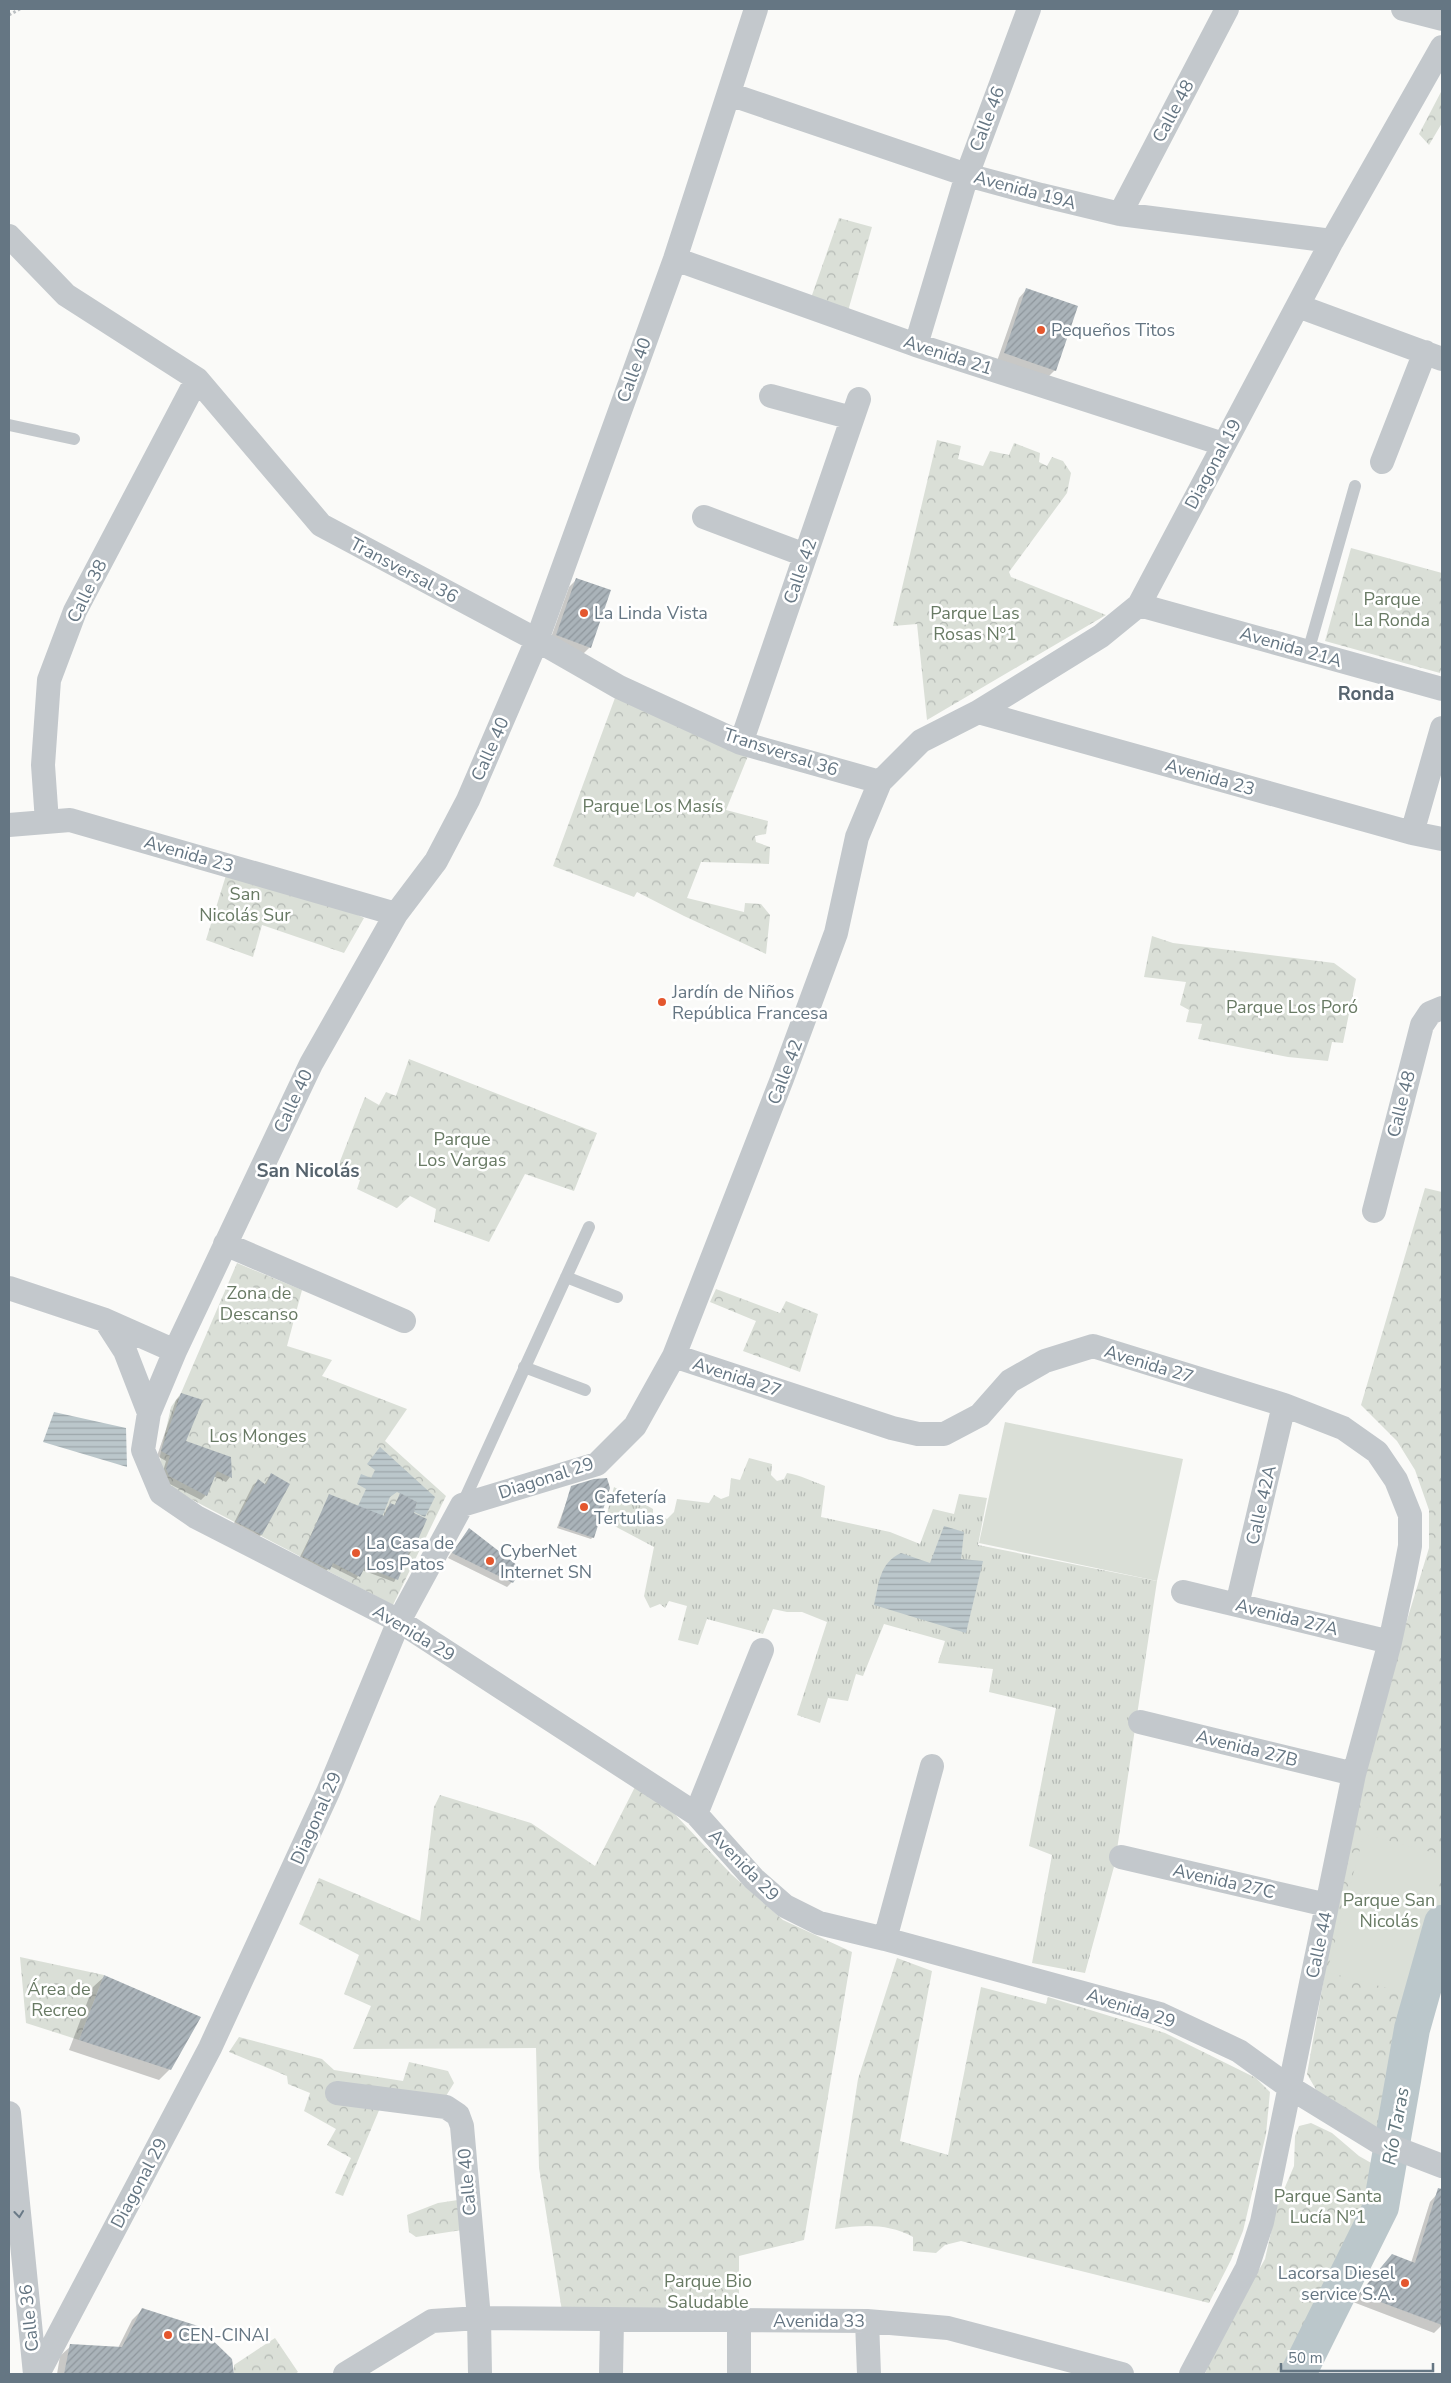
<svg xmlns="http://www.w3.org/2000/svg" width="1451" height="2383" font-family="'Nunito Sans',sans-serif">
	<style>
		.grass { fill: url(#grass-tufts) }
		.park { fill: url(#park-crowns) }
		.garden { fill: #dadfd7 }
		.water { fill: url(#water-rules) }
		.shadow { fill: #0003 }
		.lines { fill: none; stroke-linecap: round; stroke-linejoin: round }
		.river { stroke: #bbc7cb; stroke-width: 36 }
		.building { fill: url(#building-hatch) }
		.path { stroke: #bbbfc2; stroke-width: 3; stroke-dasharray: 2.5 2.5; stroke-linecap: butt }
		.service { stroke: #c3c8cc; stroke-width: 12 }
		.minor { stroke: #c3c8cc; stroke-width: 24 }
		.oneway { stroke: #6a7a87 }
		.poi-dot { fill: #e4572e; stroke: #fff; stroke-width: 2 }
		.labels { text-anchor: middle; stroke-width: 5; stroke-linejoin: round; paint-order: stroke }
		.street-label { font-size: 18px; fill: #657683; stroke: #fff }
		.poi-label { font-size: 18px; fill: #657683; stroke: #fff; text-anchor: start }
		.park-label { font-size: 18px; fill: #687a64; stroke: #fff }
		.neighbourhood-label { font-size: 19px; font-weight: bold; fill: #57646e; stroke: #fff }
		.water-label { font-size: 19px; font-style: italic; fill: #60757c; stroke: #fff }
	</style>
	<defs>
		<pattern id="grass-tufts" width="24" height="20" patternUnits="userSpaceOnUse" patternTransform="scale(1.25)"><rect width="24" height="20" fill="#dadfd7"/><path d="M3 7l-1-3M5 7V3M7 7l1-3M15 17l-1-3M17 17v-4M19 17l1-3" fill="none" stroke="#b4b9b4"/></pattern>
		<pattern id="park-crowns" width="20" height="18" patternUnits="userSpaceOnUse" patternTransform="scale(1.25)"><rect width="20" height="18" fill="#dadfd7"/><path d="M2 6a3 3 0 1 1 6 0M12 15a3 3 0 1 1 6 0" fill="none" stroke="#b4b9b4"/></pattern>
		<pattern id="water-rules" width="6" height="5" patternUnits="userSpaceOnUse" patternTransform="scale(1.25)"><rect width="6" height="5" fill="#bbc7cb"/><path d="M0 2.5h6" fill="none" stroke="#9ca6aa"/></pattern>
		<pattern id="building-hatch" width="6" height="6" patternUnits="userSpaceOnUse" patternTransform="scale(1.25)"><rect width="6" height="6" fill="#aab3b9"/><path d="M-1 1l2-2M0 6l6-6M5 7l2-2" fill="none" stroke="#8e969c"/></pattern>
	</defs>
	<rect width="100%" height="100%" fill="#fafaf8"/>
	<path class="grass" d="M 749,1458 L 772,1464 L 771,1475 L 777,1481 L 784,1479 L 787,1473 C 801,1475 811,1481 825,1486 L 821,1517 L 890,1532 L 920,1544 L 933,1509 L 954,1514 L 959,1494 L 987,1498 L 978,1545 L 1157,1581 L 1115,1863 L 1085,1973 L 1032,1963 L 1052,1855 L 1029,1846 L 1056,1708 L 989,1692 L 993,1669 L 938,1663 L 945,1641 L 884,1624 L 863,1676 L 856,1674 L 848,1701 L 828,1698 L 820,1723 L 797,1715 L 827,1622 L 802,1612 L 787,1612 L 773,1609 L 763,1634 L 707,1619 L 698,1645 L 678,1640 L 687,1606 L 669,1601 L 665,1608 L 660,1604 L 650,1608 L 644,1596 L 654,1547 L 605,1521 L 614,1487 L 653,1509 L 653,1515 L 667,1519 L 674,1512 L 677,1499 L 709,1503 L 714,1495 L 721,1499 L 729,1496 L 731,1478 L 740,1480 Z"/>
	<path class="park" d="M 1442,90 L 1442,123 L 1429,145 L 1419,134 Z
		M 839,218 L 872,227 L 848,311 L 811,298 Z
		M 937,440 L 961,446 L 958,459 L 983,466 L 990,451 L 1009,455 L 1014,443 L 1040,453 L 1039,462 L 1047,466 L 1052,457 L 1063,461 L 1071,473 L 1067,493 L 1009,572 L 1011,577 L 1106,615 L 927,720 L 917,624 L 893,626 Z
		M 1351,548 L 1442,573 L 1442,665 L 1440,673 L 1325,641 Z
		M 619,687 L 750,751 L 726,810 L 768,821 L 766,834 L 755,836 L 756,842 L 770,847 L 769,864 L 701,862 L 687,898 L 744,912 L 745,903 L 761,904 L 770,915 L 766,954 L 684,916 L 637,892 L 634,897 L 553,866 Z
		M 227,872 L 329,901 L 364,918 L 344,953 L 262,925 L 253,957 L 206,940 Z
		M 1152,936 L 1173,943 L 1334,963 L 1356,979 L 1343,1043 L 1332,1042 L 1328,1061 L 1288,1057 L 1198,1039 L 1202,1024 L 1186,1022 L 1189,1010 L 1180,1005 L 1186,982 L 1144,977 Z
		M 409,1059 L 597,1133 L 574,1191 L 525,1174 L 489,1242 L 434,1222 L 436,1209 L 410,1196 L 397,1208 L 357,1189 L 360,1180 L 337,1169 L 365,1097 L 379,1105 L 386,1092 L 396,1096 Z
		M 1425,1188 L 1442,1192 L 1442,1913 L 1409,2031 L 1390,2142 L 1318,2093 L 1307,2074 L 1360,1774 L 1429,1548 L 1429,1510 L 1415,1470 L 1397,1441 L 1361,1405 Z
		M 237,1263 L 302,1290 L 287,1346 L 332,1360 L 322,1376 L 407,1409 L 385,1441 L 446,1496 L 393,1605 L 164,1485 L 160,1456 L 171,1407 L 181,1393 Z
		M 716,1289 L 780,1313 L 786,1301 L 818,1314 L 800,1372 L 743,1351 L 756,1321 L 710,1302 Z
		M 640,1777 L 731,1874 L 783,1920 L 852,1952 L 804,2240 L 739,2256 L 739,2321 L 562,2311 L 539,2168 L 536,2048 L 353,2049 L 371,2006 L 344,1994 L 359,1955 L 299,1924 L 319,1878 L 420,1921 L 434,1807 L 440,1795 L 531,1823 L 595,1866 Z
		M 20,1957 L 104,1975 L 79,2040 L 26,2023 Z
		M 897,1958 L 932,1971 L 900,2141 L 948,2155 L 981,1987 L 1046,2004 L 1048,1997 L 1165,2033 L 1256,2078 L 1270,2092 L 1266,2134 L 1243,2231 L 1231,2260 L 1209,2303 L 961,2241 L 945,2245 L 936,2253 L 913,2251 L 913,2237 C 887,2223 863,2225 835,2229 L 858,2079 Z
		M 239,2037 L 322,2059 L 334,2070 L 403,2081 L 409,2062 L 448,2071 L 454,2083 L 446,2096 L 380,2108 L 343,2196 L 335,2193 L 351,2158 L 327,2145 L 336,2129 L 304,2111 L 310,2093 L 288,2084 L 287,2076 L 229,2052 Z
		M 1311,2123 L 1332,2133 L 1359,2156 L 1387,2172 L 1372,2224 L 1292,2374 L 1205,2374 L 1215,2348 L 1265,2259 L 1277,2206 L 1294,2166 L 1295,2136 L 1299,2126 Z
		M 458,2200 L 462,2230 L 416,2237 L 409,2232 L 407,2215 L 438,2203 Z
		M 275,2338 L 298,2372 L 295,2374 L 234,2374 L 234,2365 Z"/>
	<path class="garden" d="M 1005,1422 L 1183,1459 L 1157,1581 L 979,1543 Z
		M 1364,1834 L 1442,1855 L 1442,1873 L 1409,1994 L 1327,1972 Z"/>
	<path class="water" d="M 54,1412 L 126,1428 L 127,1467 L 43,1442 Z
		M 380,1447 L 435,1497 L 425,1517 L 414,1512 L 417,1502 L 397,1492 L 390,1497 L 382,1517 L 358,1506 L 366,1489 L 357,1484 L 361,1474 L 371,1478 L 375,1470 L 367,1464 Z
		M 944,1526 L 964,1532 L 961,1559 L 983,1561 L 966,1633 L 874,1605 C 879,1584 879,1563 901,1553 L 930,1563 Z"/>
	<path class="shadow" d="M 1026,290 L 1055,370 L 1047,378 L 997,361 L 1019,298 Z
		M 577,579 L 590,647 L 582,655 L 549,643 L 569,587 Z
		M 181,1395 L 185,1442 L 230,1477 L 226,1482 L 213,1476 L 206,1495 L 201,1500 L 164,1481 L 162,1475 L 166,1461 L 157,1456 L 176,1400 Z
		M 271,1474 L 288,1485 L 261,1535 L 256,1540 L 232,1527 L 253,1485 L 258,1481 L 264,1485 Z
		M 572,1487 L 593,1537 L 591,1539 L 557,1528 Z
		M 400,1495 L 412,1513 L 412,1550 L 394,1582 L 362,1570 L 356,1579 L 330,1566 L 326,1572 L 299,1559 L 330,1496 L 383,1517 L 387,1508 L 390,1504 L 394,1506 Z
		M 469,1529 L 512,1582 L 507,1587 L 448,1558 Z
		M 104,1977 L 170,2069 L 159,2080 L 69,2050 L 93,1987 Z
		M 1437,2194 L 1442,2196 L 1442,2325 L 1434,2333 L 1353,2302 L 1385,2263 L 1411,2263 L 1430,2202 Z
		M 143,2309 L 230,2359 L 232,2374 L 57,2374 L 60,2356 L 71,2346 L 118,2348 L 132,2320 Z"/>
	<g class="lines">
		<path class="river" d="M 1298,2374 L 1381,2207 L 1412,2029 L 1442,1923"/>
	</g>
	<path class="building" d="M 1026,288 L 1078,306 L 1056,371 L 1004,353 Z
		M 576,578 L 611,590 L 591,648 L 556,635 Z
		M 181,1393 L 203,1400 L 186,1441 L 231,1457 L 232,1478 L 217,1471 L 207,1496 L 169,1476 L 166,1469 L 170,1456 L 161,1451 Z
		M 271,1473 L 290,1484 L 262,1535 L 236,1522 L 258,1479 L 266,1485 Z
		M 607,1478 L 610,1488 L 594,1538 L 559,1526 L 571,1486 L 594,1479 Z
		M 400,1493 L 417,1502 L 414,1513 L 427,1519 L 413,1551 L 410,1550 L 398,1580 L 365,1567 L 360,1577 L 333,1563 L 330,1570 L 302,1556 L 329,1494 L 384,1516 L 390,1503 L 395,1505 Z
		M 469,1528 L 522,1569 L 513,1583 L 452,1553 Z
		M 104,1975 L 201,2017 L 171,2070 L 79,2040 Z
		M 1438,2188 L 1442,2189 L 1442,2325 L 1359,2294 L 1392,2254 L 1415,2263 Z
		M 142,2308 L 198,2326 L 232,2359 L 234,2374 L 64,2374 L 70,2344 L 122,2347 Z"/>
	<g class="lines">
		<path class="path" d="M 9,15 L 20,9"/>
		<path class="service" d="M 9,425 L 74,439
			M 1308,652 L 1355,486
			M 566,1277 L 617,1297
			M 524,1367 L 585,1390
			M 462,1505 L 589,1227"/>
		<path class="minor" d="M 756,9 L 675,259 L 537,640 L 468,800 L 436,861 L 396,914 L 311,1064 L 175,1351 L 149,1413 L 143,1450 L 161,1493 L 196,1517 L 399,1621 L 696,1814 L 754,1879 L 785,1906 L 819,1923 L 885,1939 L 1160,2014 L 1239,2051 L 1289,2087 L 1377,2141 L 1442,2166
			M 1403,9 L 1442,19
			M 729,94 L 967,175 L 1041,195 L 1120,214 L 1332,241
			M 1120,214 L 1227,9
			M 9,236 L 66,295 L 197,379 L 321,525 L 537,640 L 619,687 L 741,743 L 880,782
			M 675,259 L 916,345 L 1223,444
			M 1298,306 L 1442,359
			M 916,345 L 967,175 L 1029,9
			M 771,396 L 852,418
			M 1382,462 L 1425,352
			M 704,517 L 805,555
			M 1139,605 L 1442,689
			M 978,712 L 1412,833 L 1442,839
			M 741,743 L 859,399
			M 47,822 L 43,765 L 49,680 L 75,611 L 197,379
			M 9,825 L 70,820 L 396,914
			M 1412,833 L 1442,728
			M 1374,1211 L 1422,1025 L 1430,1013 L 1442,1008
			M 225,1244 L 404,1321
			M 9,1288 L 105,1320 L 175,1351
			M 105,1320 L 125,1351 L 149,1413
			M 674,1356 L 892,1428 L 918,1434 L 944,1434 L 980,1415 L 1010,1381 L 1045,1361 L 1093,1346 L 1284,1405 L 1343,1428 L 1377,1452 L 1396,1480 L 1410,1515 L 1410,1546 L 1404,1577 L 1390,1642 L 1354,1774 L 1262,2222 L 1247,2268 L 1191,2374
			M 1183,1592 L 1390,1642
			M 1237,1605 L 1284,1405
			M 1140,1722 L 1354,1774
			M 696,1814 L 762,1650
			M 1121,1857 L 1327,1905
			M 885,1939 L 932,1766
			M 337,2093 L 446,2107 L 458,2115 L 462,2126 L 479,2318 L 480,2374
			M 9,2113 L 35,2374
			M 739,2321 L 739,2374
			M 867,2321 L 869,2374
			M 38,2374 L 210,2048 L 328,1792 L 399,1621 L 462,1505 L 597,1464 L 635,1426 L 674,1356 L 782,1079 L 836,933 L 857,837 L 880,782 L 921,741 L 978,712 L 1101,636 L 1139,605 L 1332,241 L 1442,47
			M 345,2374 L 432,2321 L 479,2318 L 867,2321 L 948,2328 L 1122,2374
			M 611,2374 L 612,2320"/>
	</g>
	<defs><path id="oneway-chevron" d="M-2-3.5L2.5 0L-2 3.5" fill="none" stroke-width="1.6" stroke-linecap="round" stroke-linejoin="round" transform="scale(1.25)"/></defs>
	<use class="oneway" href="#oneway-chevron" transform="translate(19 2214) rotate(84)"/>
	<g class="poi-dot">
		<circle cx="1041" cy="330" r="5"/>
		<circle cx="584" cy="613" r="5"/>
		<circle cx="662" cy="1002" r="5"/>
		<circle cx="584" cy="1507" r="5"/>
		<circle cx="356" cy="1553" r="5"/>
		<circle cx="490" cy="1561" r="5"/>
		<circle cx="1405" cy="2283" r="5"/>
		<circle cx="168" cy="2335" r="5"/>
	</g>
	<g class="labels">
		<g class="street-label">
			<text transform="translate(1173 111) rotate(-62)" y="6">Calle 48</text>
			<text transform="translate(987 119) rotate(-69)" y="6">Calle 46</text>
			<text transform="translate(1025 190) rotate(15)" y="6">Avenida 19A</text>
			<text transform="translate(948 355) rotate(18)" y="6">Avenida 21</text>
			<text transform="translate(634 370) rotate(-70)" y="6">Calle 40</text>
			<text transform="translate(1213 464) rotate(-62)" y="6">Diagonal 19</text>
			<text transform="translate(404 570) rotate(28)" y="6">Transversal 36</text>
			<text transform="translate(800 571) rotate(-71)" y="6">Calle 42</text>
			<text transform="translate(87 591) rotate(-64)" y="6">Calle 38</text>
			<text transform="translate(1291 647) rotate(16)" y="6">Avenida 21A</text>
			<text transform="translate(490 749) rotate(-66)" y="6">Calle 40</text>
			<text transform="translate(781 752) rotate(18)" y="6">Transversal 36</text>
			<text transform="translate(1210 777) rotate(16)" y="6">Avenida 23</text>
			<text transform="translate(189 854) rotate(16)" y="6">Avenida 23</text>
			<text transform="translate(785 1072) rotate(-69)" y="6">Calle 42</text>
			<text transform="translate(293 1101) rotate(-65)" y="6">Calle 40</text>
			<text transform="translate(1401 1104) rotate(-76)" y="6">Calle 48</text>
			<text transform="translate(1149 1364) rotate(17)" y="6">Avenida 27</text>
			<text transform="translate(737 1377) rotate(18)" y="6">Avenida 27</text>
			<text transform="translate(546 1478) rotate(-18)" y="6">Diagonal 29</text>
			<text transform="translate(1261 1505) rotate(-77)" y="6">Calle 42A</text>
			<text transform="translate(1287 1617) rotate(14)" y="6">Avenida 27A</text>
			<text transform="translate(414 1633) rotate(31)" y="6">Avenida 29</text>
			<text transform="translate(1247 1748) rotate(14)" y="6">Avenida 27B</text>
			<text transform="translate(316 1818) rotate(-66)" y="6">Diagonal 29</text>
			<text transform="translate(744 1865) rotate(46)" y="6">Avenida 29</text>
			<text transform="translate(1224 1881) rotate(13)" y="6">Avenida 27C</text>
			<text transform="translate(1319 1945) rotate(-78)" y="6">Calle 44</text>
			<text transform="translate(1131 2008) rotate(18)" y="6">Avenida 29</text>
			<text transform="translate(467 2182) rotate(-95)" y="6">Calle 40</text>
			<text transform="translate(139 2183) rotate(-62)" y="6">Diagonal 29</text>
			<text transform="translate(29 2318) rotate(-96)" y="6">Calle 36</text>
			<text x="819" y="2327">Avenida 33</text>
		</g>
		<g class="poi-label">
			<text x="1051" y="336">Pequeños Titos</text>
			<text x="594" y="619">La Linda Vista</text>
			<text x="672" y="998">Jardín de Niños<tspan x="672" dy="21">República Francesa</tspan></text>
			<text x="594" y="1503">Cafetería<tspan x="594" dy="21">Tertulias</tspan></text>
			<text x="366" y="1549">La Casa de<tspan x="366" dy="21">Los Patos</tspan></text>
			<text x="500" y="1557">CyberNet<tspan x="500" dy="21">Internet SN</tspan></text>
			<text x="1395" y="2279" text-anchor="end">Lacorsa Diesel<tspan x="1395" dy="21">service S.A.</tspan></text>
			<text x="178" y="2341">CEN-CINAI</text>
		</g>
		<g class="park-label">
			<text x="1392" y="605">Parque<tspan x="1392" dy="21">La Ronda</tspan></text>
			<text x="975" y="619">Parque Las<tspan x="975" dy="21">Rosas Nº1</tspan></text>
			<text x="653" y="812">Parque Los Masís</text>
			<text x="245" y="900">San<tspan x="245" dy="21">Nicolás Sur</tspan></text>
			<text x="1292" y="1013">Parque Los Poró</text>
			<text x="462" y="1145">Parque<tspan x="462" dy="21">Los Vargas</tspan></text>
			<text x="259" y="1299">Zona de<tspan x="259" dy="21">Descanso</tspan></text>
			<text x="258" y="1442">Los Monges</text>
			<text x="1389" y="1906">Parque San<tspan x="1389" dy="21">Nicolás</tspan></text>
			<text x="59" y="1995">Área de<tspan x="59" dy="21">Recreo</tspan></text>
			<text x="1328" y="2202">Parque Santa<tspan x="1328" dy="21">Lucía Nº1</tspan></text>
			<text x="708" y="2287">Parque Bio<tspan x="708" dy="21">Saludable</tspan></text>
		</g>
		<g class="neighbourhood-label">
			<text x="1366" y="700">Ronda</text>
			<text x="308" y="1177">San Nicolás</text>
		</g>
		<g class="water-label">
			<text transform="translate(1395 2126) rotate(-80)" y="7">Río Taras</text>
		</g>
	</g>
	<rect width="1451" height="2383" fill="none" stroke="#657683" stroke-width="20"/>
	<path d="M1281 2363v8h152v-8" fill="none" stroke="#657683" stroke-width="2.5"/>
	<text x="1288" y="2363" font-size="15" fill="#657683" stroke="#ffffff" stroke-width="4" paint-order="stroke">50 m</text>
</svg>
